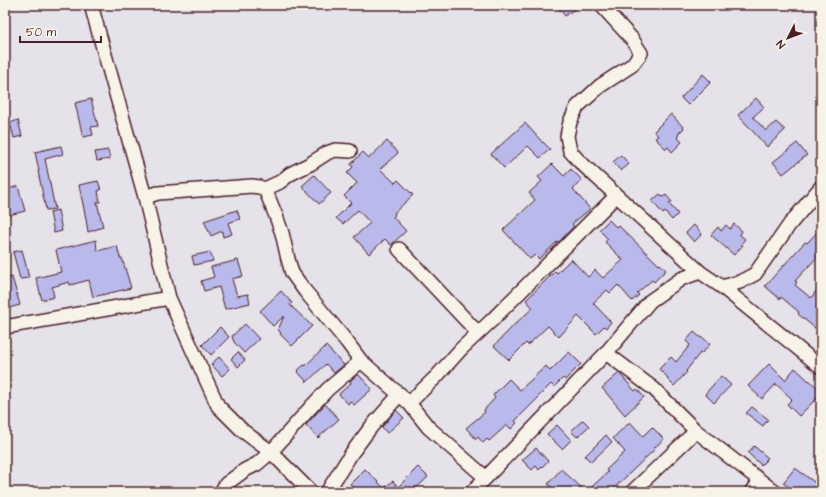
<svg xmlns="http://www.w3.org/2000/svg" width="826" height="497" font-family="'Architects Daughter',sans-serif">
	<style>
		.building { fill: #bab9eb; stroke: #4a1f2b }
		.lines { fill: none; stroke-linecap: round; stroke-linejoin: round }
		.minor-casing { stroke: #4a1f2b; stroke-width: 16 }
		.minor { stroke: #f7f3e8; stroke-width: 13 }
	</style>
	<rect width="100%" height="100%" fill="#e5e2e9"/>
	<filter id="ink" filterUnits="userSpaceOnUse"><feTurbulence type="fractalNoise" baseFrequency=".025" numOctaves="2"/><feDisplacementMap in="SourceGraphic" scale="8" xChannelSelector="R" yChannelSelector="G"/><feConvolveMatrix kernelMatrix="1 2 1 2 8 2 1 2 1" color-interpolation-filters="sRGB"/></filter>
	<g filter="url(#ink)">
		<path class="building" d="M 556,5 L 580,5 L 565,16 Z
			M 703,74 L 711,82 L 688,105 L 681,98 Z
			M 756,98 L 764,107 L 753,117 L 766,131 L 776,122 L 785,130 L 767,147 L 738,115 Z
			M 91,99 L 98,126 L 91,127 L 93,135 L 83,137 L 75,103 Z
			M 671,114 L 684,128 L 678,134 L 679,135 L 677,137 L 682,142 L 672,152 L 668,147 L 666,149 L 655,138 L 658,136 L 654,131 Z
			M 18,120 L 22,136 L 14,138 L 10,123 Z
			M 525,123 L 543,143 L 543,142 L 550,149 L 540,158 L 528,146 L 504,168 L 491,154 Z
			M 387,141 L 398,153 L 380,169 L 395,183 L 398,180 L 413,195 L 394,213 L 395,215 L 393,217 L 406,231 L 391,245 L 385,239 L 369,254 L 354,237 L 370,223 L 358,210 L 343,224 L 336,218 L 351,203 L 344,196 L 357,183 L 347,173 L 353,167 L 351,164 L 363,152 L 369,158 Z
			M 797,143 L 807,155 L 783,174 L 773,162 Z
			M 61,146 L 63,154 L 45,159 L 55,209 L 46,210 L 38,171 L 39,171 L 35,152 Z
			M 108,150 L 110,159 L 97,161 L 95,152 Z
			M 621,155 L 629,164 L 621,171 L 613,162 Z
			M 552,164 L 564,176 L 571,169 L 582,180 L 573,189 L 590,209 L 572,224 L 574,226 L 559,242 L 558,241 L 539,259 L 535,255 L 530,259 L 503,230 L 535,200 L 529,193 L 542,181 L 538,177 Z
			M 314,175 L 331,193 L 319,204 L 302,186 Z
			M 98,181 L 101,190 L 98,191 L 100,202 L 97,202 L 103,227 L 88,232 L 86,219 L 79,185 Z
			M 18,186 L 25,211 L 5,216 L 5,190 Z
			M 660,194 L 663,197 L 666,195 L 672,202 L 669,204 L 678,214 L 672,220 L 665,212 L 663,214 L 652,201 Z
			M 58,210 L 62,231 L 54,233 L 50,212 Z
			M 237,210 L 240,219 L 228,223 L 232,234 L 223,237 L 222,231 L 211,236 L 204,221 Z
			M 609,220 L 616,227 L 618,225 L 659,265 L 660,264 L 666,270 L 654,282 L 652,280 L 637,293 L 639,295 L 632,301 L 618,285 L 610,293 L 607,290 L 593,303 L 611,322 L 606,328 L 604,326 L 596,334 L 578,316 L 559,337 L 548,326 L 528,345 L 526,343 L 509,360 L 494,346 L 516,323 L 533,308 L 526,300 L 555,271 L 557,273 L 571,259 L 588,277 L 595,270 L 603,278 L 623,260 L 605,242 L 608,239 L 599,230 Z
			M 734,224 L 742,231 L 740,235 L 745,239 L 741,244 L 743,245 L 734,255 L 711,235 L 718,227 L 721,231 L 726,225 L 730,229 Z
			M 694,225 L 702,234 L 694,242 L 686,233 Z
			M 821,228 L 821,253 L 795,281 L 797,282 L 795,285 L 811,298 L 821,285 L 821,333 L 798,314 L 799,312 L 781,297 L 780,299 L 765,286 L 805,242 L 807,243 Z
			M 96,240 L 97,251 L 117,246 L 120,258 L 122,258 L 131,288 L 93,297 L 89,280 L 70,285 L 69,282 L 52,287 L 54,297 L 42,300 L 36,278 L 61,272 L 56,250 Z
			M 22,250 L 29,278 L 20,279 L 13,252 Z
			M 210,252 L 213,261 L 194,265 L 192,256 Z
			M 238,260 L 243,276 L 232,279 L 237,296 L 248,294 L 250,303 L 225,309 L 219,287 L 204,291 L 201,281 L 214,277 L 211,267 Z
			M 12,277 L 20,305 L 5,309 L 5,279 Z
			M 281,291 L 292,303 L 290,305 L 312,326 L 292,346 L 280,334 L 281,333 L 278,330 L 284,316 L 273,326 L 260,311 Z
			M 245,324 L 259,339 L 244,353 L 234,342 L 232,336 Z
			M 220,327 L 229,337 L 211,355 L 202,345 Z
			M 694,332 L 701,338 L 702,337 L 710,344 L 701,354 L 700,353 L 686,371 L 687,372 L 674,386 L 667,379 L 668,378 L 659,369 L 671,357 L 676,362 L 690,345 L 686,341 Z
			M 326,346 L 344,365 L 334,373 L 326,364 L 307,382 L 297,371 L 304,365 L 305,366 Z
			M 238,352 L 245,360 L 238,367 L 231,359 Z
			M 569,352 L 581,364 L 565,380 L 563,378 L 554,387 L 551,384 L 537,398 L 538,398 L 515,421 L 517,423 L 511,429 L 507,425 L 489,441 L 487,439 L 483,443 L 478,437 L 476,439 L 466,428 L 485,412 L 484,410 L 495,398 L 493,395 L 509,379 L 520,390 L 546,366 L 550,371 Z
			M 219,357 L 230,369 L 222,376 L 211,364 Z
			M 769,364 L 785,380 L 795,368 L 809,381 L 809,380 L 821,391 L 821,394 L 799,416 L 787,404 L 792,399 L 776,384 L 762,399 L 748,386 Z
			M 619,373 L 635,391 L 637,389 L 644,397 L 625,415 L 602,388 Z
			M 358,374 L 372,389 L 354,405 L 350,401 L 348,404 L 339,394 L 351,383 L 350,381 Z
			M 721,376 L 731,385 L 714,403 L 705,394 Z
			M 325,404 L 339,419 L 318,438 L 306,425 Z
			M 752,407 L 768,419 L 763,426 L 746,413 Z
			M 396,410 L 404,418 L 387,433 L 382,427 Z
			M 583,420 L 589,426 L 577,437 L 571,431 Z
			M 630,422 L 643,436 L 652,427 L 664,439 L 654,448 L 655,449 L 610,492 L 557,492 L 548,484 L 561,469 L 586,492 L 608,472 L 606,470 L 625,452 L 613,438 Z
			M 557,425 L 571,440 L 562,449 L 547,434 Z
			M 606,435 L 612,442 L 591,462 L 585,456 Z
			M 754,446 L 768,458 L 761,465 L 748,453 Z
			M 536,448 L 548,461 L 539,470 L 536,466 L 532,470 L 522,460 Z
			M 418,467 L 428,477 L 412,492 L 358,492 L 350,484 L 365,469 L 384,488 L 393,481 L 398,487 Z
			M 795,468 L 821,487 L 821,492 L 797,492 L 783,483 Z"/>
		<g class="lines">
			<g class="minor-casing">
				<path id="minor" d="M 91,5 L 145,197 L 169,298
					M 601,5 L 632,39 L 641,53 L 632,65 L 600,86 L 577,107 L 570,122 L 567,136 L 570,151 L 579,161 L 700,272
					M 265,189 L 280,182 L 290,174 L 310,164 L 327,153 L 335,150 L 350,151
					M 145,197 L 158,193 L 252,186 L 259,187 L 265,189 L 276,216 L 282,233 L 288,259 L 292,273 L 305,291 L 347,342 L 361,361 L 409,403 L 428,427 L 486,478
					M 399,249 L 478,333
					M 722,287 L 821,367
					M 5,327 L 169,298 L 218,406 L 243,431 L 271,452 L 311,492
					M 606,353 L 654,389 L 696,431 L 775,492
					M 409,403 L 437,376 L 461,349 L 491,321 L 616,196
					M 221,492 L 226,484 L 245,470 L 257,464 L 271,452 L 310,408 L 328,389 L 361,361
					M 327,492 L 351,454 L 371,427 L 400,394
					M 472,492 L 606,353 L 650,301 L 681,279 L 700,272 L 722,287 L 740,282 L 755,274 L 790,224 L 821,187
					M 632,492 L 696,431
					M 752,492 L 760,481"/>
			</g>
			<use href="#minor" class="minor"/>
		</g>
	</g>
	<rect width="826" height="497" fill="none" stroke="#f7f3e8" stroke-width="20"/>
	<rect x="10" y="10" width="806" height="477" fill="none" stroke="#4a1f2b" stroke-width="1.5" filter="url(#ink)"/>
	<g transform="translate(788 38) rotate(228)" stroke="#f7f3e8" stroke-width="3" paint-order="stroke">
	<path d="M0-3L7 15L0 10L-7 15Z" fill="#4a1f2b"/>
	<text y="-6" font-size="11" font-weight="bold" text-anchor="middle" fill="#4a1f2b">N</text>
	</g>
	<path d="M20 36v6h81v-6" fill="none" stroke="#4a1f2b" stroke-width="2"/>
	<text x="26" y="36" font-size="12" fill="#4a1f2b" stroke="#f7f3e8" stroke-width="3" paint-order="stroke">50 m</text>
</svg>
